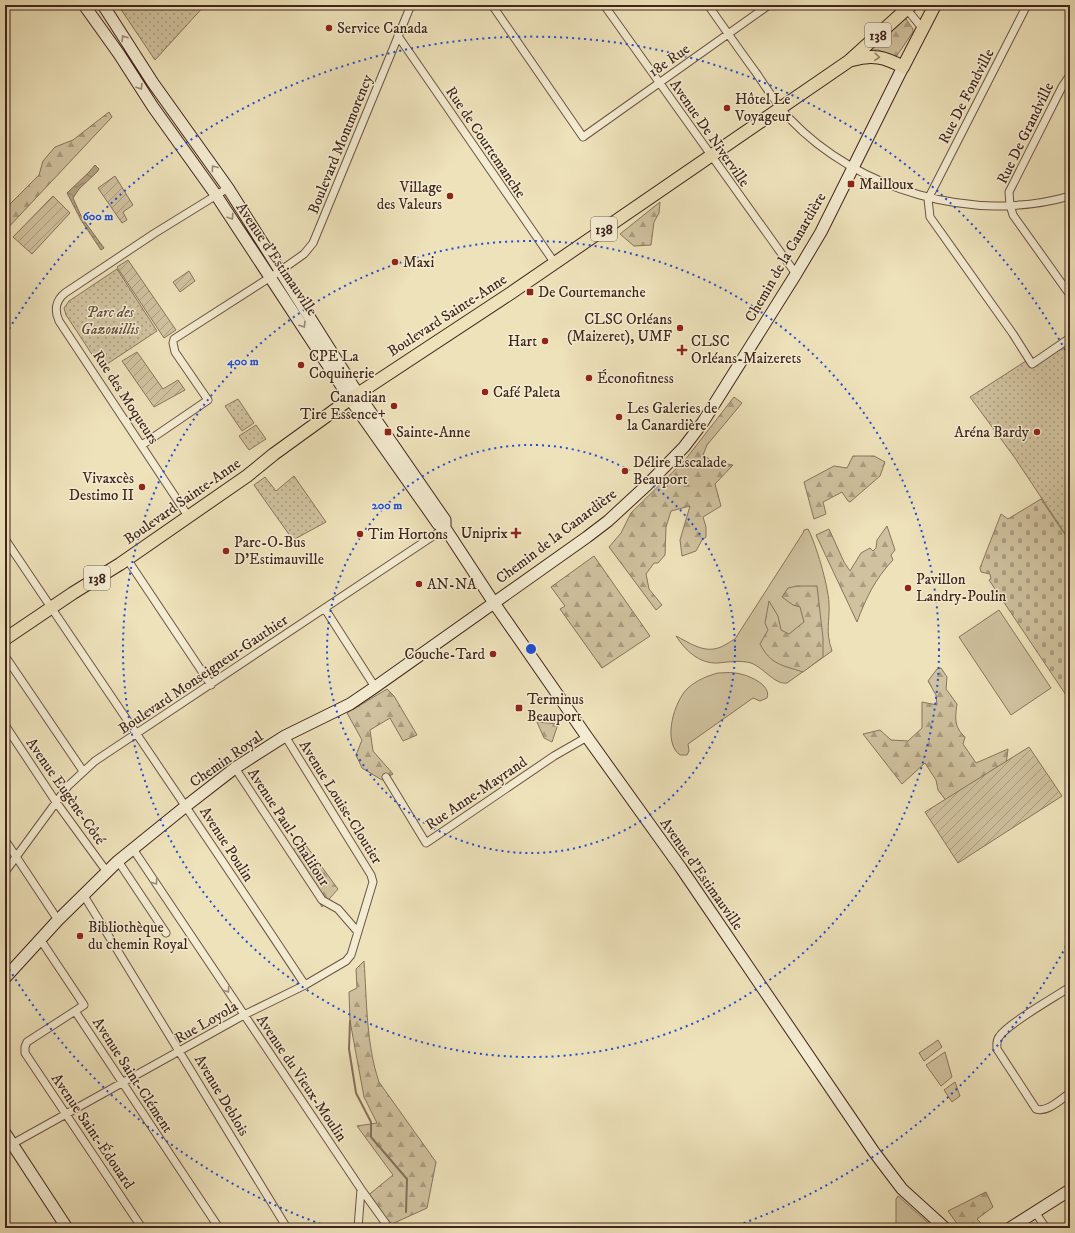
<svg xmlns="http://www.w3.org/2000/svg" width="1075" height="1233" font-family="'IM FELL DW Pica',serif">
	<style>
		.grass { fill: #d0c29f; stroke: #88745e }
		.forest { fill: url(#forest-firs); stroke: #88745e }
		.cemetery { fill: url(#cemetery-stones); stroke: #88745e }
		.park { fill: url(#park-dots); stroke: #88745e }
		.garden { fill: url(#garden-furrows); stroke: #88745e }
		.water { fill: url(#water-waves); stroke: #84705a }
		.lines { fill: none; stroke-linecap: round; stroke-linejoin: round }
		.stream { stroke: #84705a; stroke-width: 2 }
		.street-casing { stroke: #6b5544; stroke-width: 9 }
		.secondary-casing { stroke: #3f261c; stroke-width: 13 }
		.primary-casing { stroke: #3f261c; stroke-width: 14 }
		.street { stroke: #f4ecd2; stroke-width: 7 }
		.secondary { stroke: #f4ecd2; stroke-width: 11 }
		.primary { stroke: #eee2ba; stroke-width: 12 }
		.oneway { stroke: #9a8977 }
		.oneway2 { stroke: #96846b }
		.ring { fill: none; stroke: #1d4ed8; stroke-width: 2; stroke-dasharray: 2 4 }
		.poi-dot { fill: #8f2418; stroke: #f4ecd2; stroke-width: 1.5 }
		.labels { text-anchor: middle; stroke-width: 3; stroke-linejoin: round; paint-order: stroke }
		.shield { fill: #f4ecd2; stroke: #756153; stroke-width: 1 }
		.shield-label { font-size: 14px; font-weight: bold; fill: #3f261c }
		.poi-label { font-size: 15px; fill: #3f261c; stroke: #f4ecd2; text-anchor: start }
		.street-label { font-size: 15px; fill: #3f261c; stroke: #f4ecd2 }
		.park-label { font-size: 15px; font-style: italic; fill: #634d3d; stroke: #f4ecd2 }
		.centre { fill: #1d4ed8; stroke: #f4ecd2; stroke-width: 2 }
		.ring-label { font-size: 12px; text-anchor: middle; font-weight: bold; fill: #1d4ed8; stroke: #f4ecd2; stroke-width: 3; stroke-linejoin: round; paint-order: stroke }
	</style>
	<defs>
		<pattern id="forest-firs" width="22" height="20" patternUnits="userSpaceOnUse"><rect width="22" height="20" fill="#d0c29f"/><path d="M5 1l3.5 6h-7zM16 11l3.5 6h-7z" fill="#aa9d81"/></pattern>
		<pattern id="cemetery-stones" width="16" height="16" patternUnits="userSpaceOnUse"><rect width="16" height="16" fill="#d0c29f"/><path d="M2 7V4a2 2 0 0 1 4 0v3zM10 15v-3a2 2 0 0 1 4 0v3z" fill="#aa9d81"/></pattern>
		<pattern id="park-dots" width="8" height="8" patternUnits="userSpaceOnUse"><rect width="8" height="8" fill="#d0c29f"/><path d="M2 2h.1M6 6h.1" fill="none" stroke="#aa9d81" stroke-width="1.8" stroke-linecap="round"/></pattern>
		<pattern id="garden-furrows" width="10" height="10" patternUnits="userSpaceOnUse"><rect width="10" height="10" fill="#d0c29f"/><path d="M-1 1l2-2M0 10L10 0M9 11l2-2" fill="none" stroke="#aa9d81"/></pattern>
		<pattern id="water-waves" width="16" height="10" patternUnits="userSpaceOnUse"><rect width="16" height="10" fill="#b2a284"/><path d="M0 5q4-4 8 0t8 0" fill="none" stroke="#92846b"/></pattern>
	</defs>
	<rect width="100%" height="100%" fill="#eee2ba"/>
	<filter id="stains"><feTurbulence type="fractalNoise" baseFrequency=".005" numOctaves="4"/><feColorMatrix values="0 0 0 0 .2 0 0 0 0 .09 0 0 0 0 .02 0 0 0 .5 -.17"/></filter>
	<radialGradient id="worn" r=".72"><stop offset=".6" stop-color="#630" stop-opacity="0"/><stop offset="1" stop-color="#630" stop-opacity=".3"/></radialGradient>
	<path class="grass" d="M 808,529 C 816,544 828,585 829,603 C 830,623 825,630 832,651 L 787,683 C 775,685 764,668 751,663 C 740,660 728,662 718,663 C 699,664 685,650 676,636 C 688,642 703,653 718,648 C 723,647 729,642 735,639 L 803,533 L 804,530 Z
		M 999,610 L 1051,688 L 1011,715 L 959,637 Z
		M 718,673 C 724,673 729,672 735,673 C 746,674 772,684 767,698 L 760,701 L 753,698 L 688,744 L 689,751 L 687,755 L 680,755 C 662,742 674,701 688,688 C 697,680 707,676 718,673 Z
		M 938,1040 L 942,1047 L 924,1061 L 919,1053 Z
		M 945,1052 L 952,1077 L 941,1086 L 926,1065 Z
		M 955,1082 L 960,1096 L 952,1102 L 944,1090 Z
		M 898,1196 L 934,1228 L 896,1228 L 896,1199 Z"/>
	<path class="forest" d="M 902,18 L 906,19 L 913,29 L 913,32 L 896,57 L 878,50 L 867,50 Z
		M 109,112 L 112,117 L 5,231 L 5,209 L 39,175 L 43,161 L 55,147 L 73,140 Z
		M 660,202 L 659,213 L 654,222 L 651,245 L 634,246 L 620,234 Z
		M 734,397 L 742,403 L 707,445 L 703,455 L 714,462 L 733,465 L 715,484 L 721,506 L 703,517 L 706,527 L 706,537 L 702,540 L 696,551 L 682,556 L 680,540 L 690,506 L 671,511 L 666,527 L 665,555 L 658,563 L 654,563 L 646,574 L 649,589 L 662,605 L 656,610 L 609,547 L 621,533 L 631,513 L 685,460 Z
		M 853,456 L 874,456 L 885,462 L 880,476 L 850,502 L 848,501 L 842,492 L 823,502 L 826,514 L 814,519 L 804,482 L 834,466 L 847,468 Z
		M 887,526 L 895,550 L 891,555 L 893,560 C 875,579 866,598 857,622 L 816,535 L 829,529 L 844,562 L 850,571 L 861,553 L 870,548 L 873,551 L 876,548 L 877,540 Z
		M 594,556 L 650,636 L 602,668 L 560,609 L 565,606 L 551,587 Z
		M 797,586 L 817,586 L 823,638 L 823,657 L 803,672 C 782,665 771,665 760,644 L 768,630 L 765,623 L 769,601 L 778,616 L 781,630 L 789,634 L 804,622 L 800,607 L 793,605 L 782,597 L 788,588 Z
		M 941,668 L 947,677 L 946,689 L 957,704 C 955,718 954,727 965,737 L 963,744 L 976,763 L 1008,749 L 1004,781 L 950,806 L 938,790 L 936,780 L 925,763 L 902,784 L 863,734 L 880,730 L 891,740 L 908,741 L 922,728 L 922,702 L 937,705 L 936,695 L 928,681 L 937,669 Z
		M 387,689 L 394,696 L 417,735 L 403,741 L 390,718 L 370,730 L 373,751 L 393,774 L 382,780 L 362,768 L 356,755 L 362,740 L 347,713 Z
		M 537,722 L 558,724 L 552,742 L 544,738 Z
		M 305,844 L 338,889 L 322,907 L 288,852 Z
		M 364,961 C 367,1001 366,1044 379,1082 L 436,1162 L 427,1208 L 392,1224 L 366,1197 L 393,1175 L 357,1126 L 377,1123 L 364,1097 L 350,1021 L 349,992 L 357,988 L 356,969 Z
		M 986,1192 L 993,1207 L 977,1219 L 986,1228 L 960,1228 L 948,1211 Z"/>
	<path class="cemetery" d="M 1041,499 L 1070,542 L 1070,696 L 1068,698 L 989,580 L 991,579 L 990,574 L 981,572 L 980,568 L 1001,514 L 1008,519 Z"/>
	<path class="park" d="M 118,5 L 205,5 L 155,60 Z
		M 117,269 L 157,331 L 101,368 L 66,315 L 64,308 L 69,301 Z
		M 1070,338 L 1070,541 L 1015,458 L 970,397 L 1029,359 L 1032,364 Z
		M 238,399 L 254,423 L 242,431 L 225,406 Z
		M 256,425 L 266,439 L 249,450 L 239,436 Z
		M 294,476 L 326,522 L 293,540 L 254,485 L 265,477 L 276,491 Z"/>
	<path class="garden" d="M 115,176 L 133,205 L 123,212 L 127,220 L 122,223 L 98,188 Z
		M 53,196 L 70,213 L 32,254 L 13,237 Z
		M 128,260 L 176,330 L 164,338 L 117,267 Z
		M 189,271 L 195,281 L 180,292 L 173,282 Z
		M 137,352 L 163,389 L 178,380 L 185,390 L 154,407 L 122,361 Z
		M 1029,747 L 1062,796 L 958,863 L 925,812 Z"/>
	<path class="water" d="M 95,165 L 99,169 L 97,172 L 79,189 L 73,198 L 82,218 L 104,248 L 101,250 L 81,220 L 67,193 L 89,172 Z"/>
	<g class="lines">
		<path class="stream" d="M 350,1021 L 349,1049 L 356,1093 L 371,1122 L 371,1137 L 407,1179 L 406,1212"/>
		<g class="street-casing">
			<path id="street" d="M 492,5 L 583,137 L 769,5
				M 604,5 L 796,274
				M 708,5 C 724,28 740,51 757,74 C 767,89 777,105 789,118 C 858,191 974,224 1070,196
				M 1027,5 L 928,199 L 930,217 L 1013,334 L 1032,364 L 1070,338
				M 905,7 L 923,29
				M 398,36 L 554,262
				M 1070,75 L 1062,87 L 1009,192 L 1010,205 L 1013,215 L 1070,295
				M 142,445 L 208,400 L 175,352 L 173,343 L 174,339 L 280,271 L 304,254 L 313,243 L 411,5
				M 188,516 L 59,321 C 54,310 56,300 65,293 L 155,233 L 228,188
				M 5,539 C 105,688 206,835 305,985
				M 127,559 L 211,685
				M 325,609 L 375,687
				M 5,656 L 83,771
				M 5,725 L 56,802 L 107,872
				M 235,768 L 322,900 L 338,909 L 357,931
				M 386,777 L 426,843 L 554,756 L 587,737
				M 5,840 L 58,920
				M 133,849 L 361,1189 L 358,1228
				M 118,861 L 166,933
				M 5,872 L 68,786 L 95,761 L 445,528
				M 83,894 L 287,1228
				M 40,939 L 84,1005 L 75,1011 L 219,1228
				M 1070,987 C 1055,997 1007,1024 999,1037 C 996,1041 997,1045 997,1049 L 1036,1109 C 1047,1113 1061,1099 1070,1093
				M 75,1011 L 27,1042 L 25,1047 L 25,1053 L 142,1228
				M 5,1148 L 244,1015 L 305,985 L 346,961 L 351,955 L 373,882 L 371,875 L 285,736
				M 361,1189 L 389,1228
				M 1035,1212 L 1046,1228"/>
		</g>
		<g class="secondary-casing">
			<path id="secondary" d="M 84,5 L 119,54 L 153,107 L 216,195 L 350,399 L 438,524 L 445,528 L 494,603 L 587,737 L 681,868 L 874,1152 L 902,1189 L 945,1228
				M 103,5 L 153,83 L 228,188 L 358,394 L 445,520 L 445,528
				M 5,978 L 58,920 L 118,861 L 186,806 L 235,768 L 285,736 L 350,704 L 375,687 L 587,537 L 608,521 L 647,485 L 684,447 L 703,422 L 796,274 L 821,232 L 903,67
				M 5,1133 L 67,1228
				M 1010,1228 L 1070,1190"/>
		</g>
		<g class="primary-casing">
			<path id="primary" d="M 852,60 C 872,54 885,57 903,67 L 935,5
				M 5,639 L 73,593 L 120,564 L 247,476 L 274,454 L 350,399 L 511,293 L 849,61 L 911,5"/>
		</g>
		<use href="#street" class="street"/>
		<use href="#secondary" class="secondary"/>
		<use href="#primary" class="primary"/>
	</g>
	<defs><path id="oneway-chevron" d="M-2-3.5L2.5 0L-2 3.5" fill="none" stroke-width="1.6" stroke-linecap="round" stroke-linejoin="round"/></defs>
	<g class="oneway">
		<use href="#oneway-chevron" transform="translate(124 38) rotate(-122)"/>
		<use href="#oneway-chevron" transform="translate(140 87) rotate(58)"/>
		<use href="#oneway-chevron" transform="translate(214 168) rotate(-126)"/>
		<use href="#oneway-chevron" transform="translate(231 217) rotate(56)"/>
		<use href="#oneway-chevron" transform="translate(303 325) rotate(57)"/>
		<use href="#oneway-chevron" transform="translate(155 882) rotate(56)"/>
		<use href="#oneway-chevron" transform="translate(227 990) rotate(56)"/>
	</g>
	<use class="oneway2" href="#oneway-chevron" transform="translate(877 57) rotate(5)"/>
	<g class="ring">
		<circle cx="531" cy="649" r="204"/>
		<circle cx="531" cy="649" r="408"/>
		<path d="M1069 941A612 612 0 0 1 730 1228M332 1228A612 612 0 0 1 6 964M6 334A612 612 0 0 1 1069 357"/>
	</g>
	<g class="poi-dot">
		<circle cx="329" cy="28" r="4"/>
		<circle cx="727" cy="108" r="4"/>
		<rect x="847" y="180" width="8" height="8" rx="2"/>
		<circle cx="450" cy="196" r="4"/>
		<circle cx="395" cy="262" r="4"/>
		<rect x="526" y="288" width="8" height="8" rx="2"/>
		<circle cx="680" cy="328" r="4"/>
		<circle cx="545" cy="341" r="4"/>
		<path d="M680 344h4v4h4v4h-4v4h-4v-4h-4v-4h4z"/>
		<circle cx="301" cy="365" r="4"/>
		<circle cx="589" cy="378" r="4"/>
		<circle cx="485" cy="392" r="4"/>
		<circle cx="394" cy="406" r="4"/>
		<circle cx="619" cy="417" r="4"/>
		<rect x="384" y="428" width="8" height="8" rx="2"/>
		<circle cx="1037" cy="432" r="4"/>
		<circle cx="625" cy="471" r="4"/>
		<circle cx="142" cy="487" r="4"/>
		<path d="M514 527h4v4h4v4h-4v4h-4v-4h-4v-4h4z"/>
		<circle cx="360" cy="534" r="4"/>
		<circle cx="226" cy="551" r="4"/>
		<circle cx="419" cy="584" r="4"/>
		<circle cx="908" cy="588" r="4"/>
		<circle cx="493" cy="654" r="4"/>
		<rect x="515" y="704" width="8" height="8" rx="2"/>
		<circle cx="80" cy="936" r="4"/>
	</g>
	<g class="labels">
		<g class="shield">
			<rect x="865" y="23" width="26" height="24" rx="3"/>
			<rect x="591" y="217" width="26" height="24" rx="3"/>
			<rect x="84" y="566" width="26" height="24" rx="3"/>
		</g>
		<g class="shield-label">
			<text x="878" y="40">138</text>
			<text x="604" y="234">138</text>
			<text x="97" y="583">138</text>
		</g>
		<g class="poi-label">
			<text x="337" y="33">Service Canada</text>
			<text x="735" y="104">Hôtel Le<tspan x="735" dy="17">Voyageur</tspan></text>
			<text x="859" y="189">Mailloux</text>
			<text x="442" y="192" text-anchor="end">Village<tspan x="442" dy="17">des Valeurs</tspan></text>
			<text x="403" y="267">Maxi</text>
			<text x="538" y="297">De Courtemanche</text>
			<text x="672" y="324" text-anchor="end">CLSC Orléans<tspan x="672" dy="17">(Maizeret), UMF</tspan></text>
			<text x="537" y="346" text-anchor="end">Hart</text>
			<text x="691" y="346">CLSC<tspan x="691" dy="17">Orléans-Maizerets</tspan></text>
			<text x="309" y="361">CPE La<tspan x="309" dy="17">Coquinerie</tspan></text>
			<text x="597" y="383">Éconofitness</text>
			<text x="493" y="397">Café Paleta</text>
			<text x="386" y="402" text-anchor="end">Canadian<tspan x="386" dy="17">Tire Essence+</tspan></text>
			<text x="627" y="413">Les Galeries de<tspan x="627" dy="17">la Canardière</tspan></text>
			<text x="396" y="437">Sainte-Anne</text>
			<text x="1029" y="437" text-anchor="end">Aréna Bardy</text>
			<text x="633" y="467">Délire Escalade<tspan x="633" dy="17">Beauport</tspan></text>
			<text x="134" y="483" text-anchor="end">Vivaxcès<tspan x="134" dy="17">Destimo II</tspan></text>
			<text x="508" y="538" text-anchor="end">Uniprix</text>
			<text x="368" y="539">Tim Hortons</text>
			<text x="234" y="547">Parc-O-Bus<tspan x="234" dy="17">D'Estimauville</tspan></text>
			<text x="916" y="584">Pavillon<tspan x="916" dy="17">Landry-Poulin</tspan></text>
			<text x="427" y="589">AN-NA</text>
			<text x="485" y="659" text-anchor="end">Couche-Tard</text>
			<text x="527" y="704">Terminus<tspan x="527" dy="17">Beauport</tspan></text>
			<text x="88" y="932">Bibliothèque<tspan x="88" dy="17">du chemin Royal</tspan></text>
		</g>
		<g class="street-label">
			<text transform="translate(669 60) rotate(-35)" y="5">18e Rue</text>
			<text transform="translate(966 96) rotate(-63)" y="5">Rue De Fondville</text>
			<text transform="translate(710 133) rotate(55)" y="5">Avenue De Niverville</text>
			<text transform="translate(1025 133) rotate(-64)" y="5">Rue De Grandville</text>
			<text transform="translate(486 142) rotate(56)" y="5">Rue de Courtemanche</text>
			<text transform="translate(340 144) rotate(-68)" y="5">Boulevard Montmorency</text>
			<text transform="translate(785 257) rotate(-60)" y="5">Chemin de la Canardière</text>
			<text transform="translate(277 259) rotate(56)" y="5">Avenue d'Estimauville</text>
			<text transform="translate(447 315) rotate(-33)" y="5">Boulevard Sainte-Anne</text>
			<text transform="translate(126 397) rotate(57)" y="5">Rue des Moqueurs</text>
			<text transform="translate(182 501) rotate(-35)" y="5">Boulevard Sainte-Anne</text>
			<text transform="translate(556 536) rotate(-37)" y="5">Chemin de la Canardière</text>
			<text transform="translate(203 674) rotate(-34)" y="5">Boulevard Monseigneur-Gauthier</text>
			<text transform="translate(226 759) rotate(-35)" y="5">Chemin Royal</text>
			<text transform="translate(66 791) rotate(55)" y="5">Avenue Eugène-Côté</text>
			<text transform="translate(476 793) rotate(-34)" y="5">Rue Anne-Mayrand</text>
			<text transform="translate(341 802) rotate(58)" y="5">Avenue Louise-Cloutier</text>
			<text transform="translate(289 827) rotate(57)" y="5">Avenue Paul-Chalifour</text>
			<text transform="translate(227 844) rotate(57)" y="5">Avenue Poulin</text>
			<text transform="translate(702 874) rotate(55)" y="5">Avenue d'Estimauville</text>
			<text transform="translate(206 1022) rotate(-30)" y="5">Rue Loyola</text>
			<text transform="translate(133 1075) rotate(57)" y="5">Avenue Saint-Clément</text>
			<text transform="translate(302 1078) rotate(56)" y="5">Avenue du Vieux-Moulin</text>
			<text transform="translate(222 1095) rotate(59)" y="5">Avenue Deblois</text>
			<text transform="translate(93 1131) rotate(56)" y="5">Avenue Saint-Édouard</text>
		</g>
		<g class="park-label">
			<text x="110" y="317">Parc des<tspan x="110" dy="17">Gazouillis</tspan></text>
		</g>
	</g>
	<circle cx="531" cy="649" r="6" class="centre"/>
	<g class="ring-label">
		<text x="98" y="220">600 m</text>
		<text x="243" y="365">400 m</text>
		<text x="387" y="509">200 m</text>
	</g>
	<rect width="1075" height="1233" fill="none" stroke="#eee2ba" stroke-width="20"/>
	<rect x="6" y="6" width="1063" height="1221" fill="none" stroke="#3f261c" stroke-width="2"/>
	<rect x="10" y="10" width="1055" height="1213" fill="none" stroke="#3f261c"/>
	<rect width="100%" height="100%" filter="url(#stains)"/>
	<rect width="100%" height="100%" fill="url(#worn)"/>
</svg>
